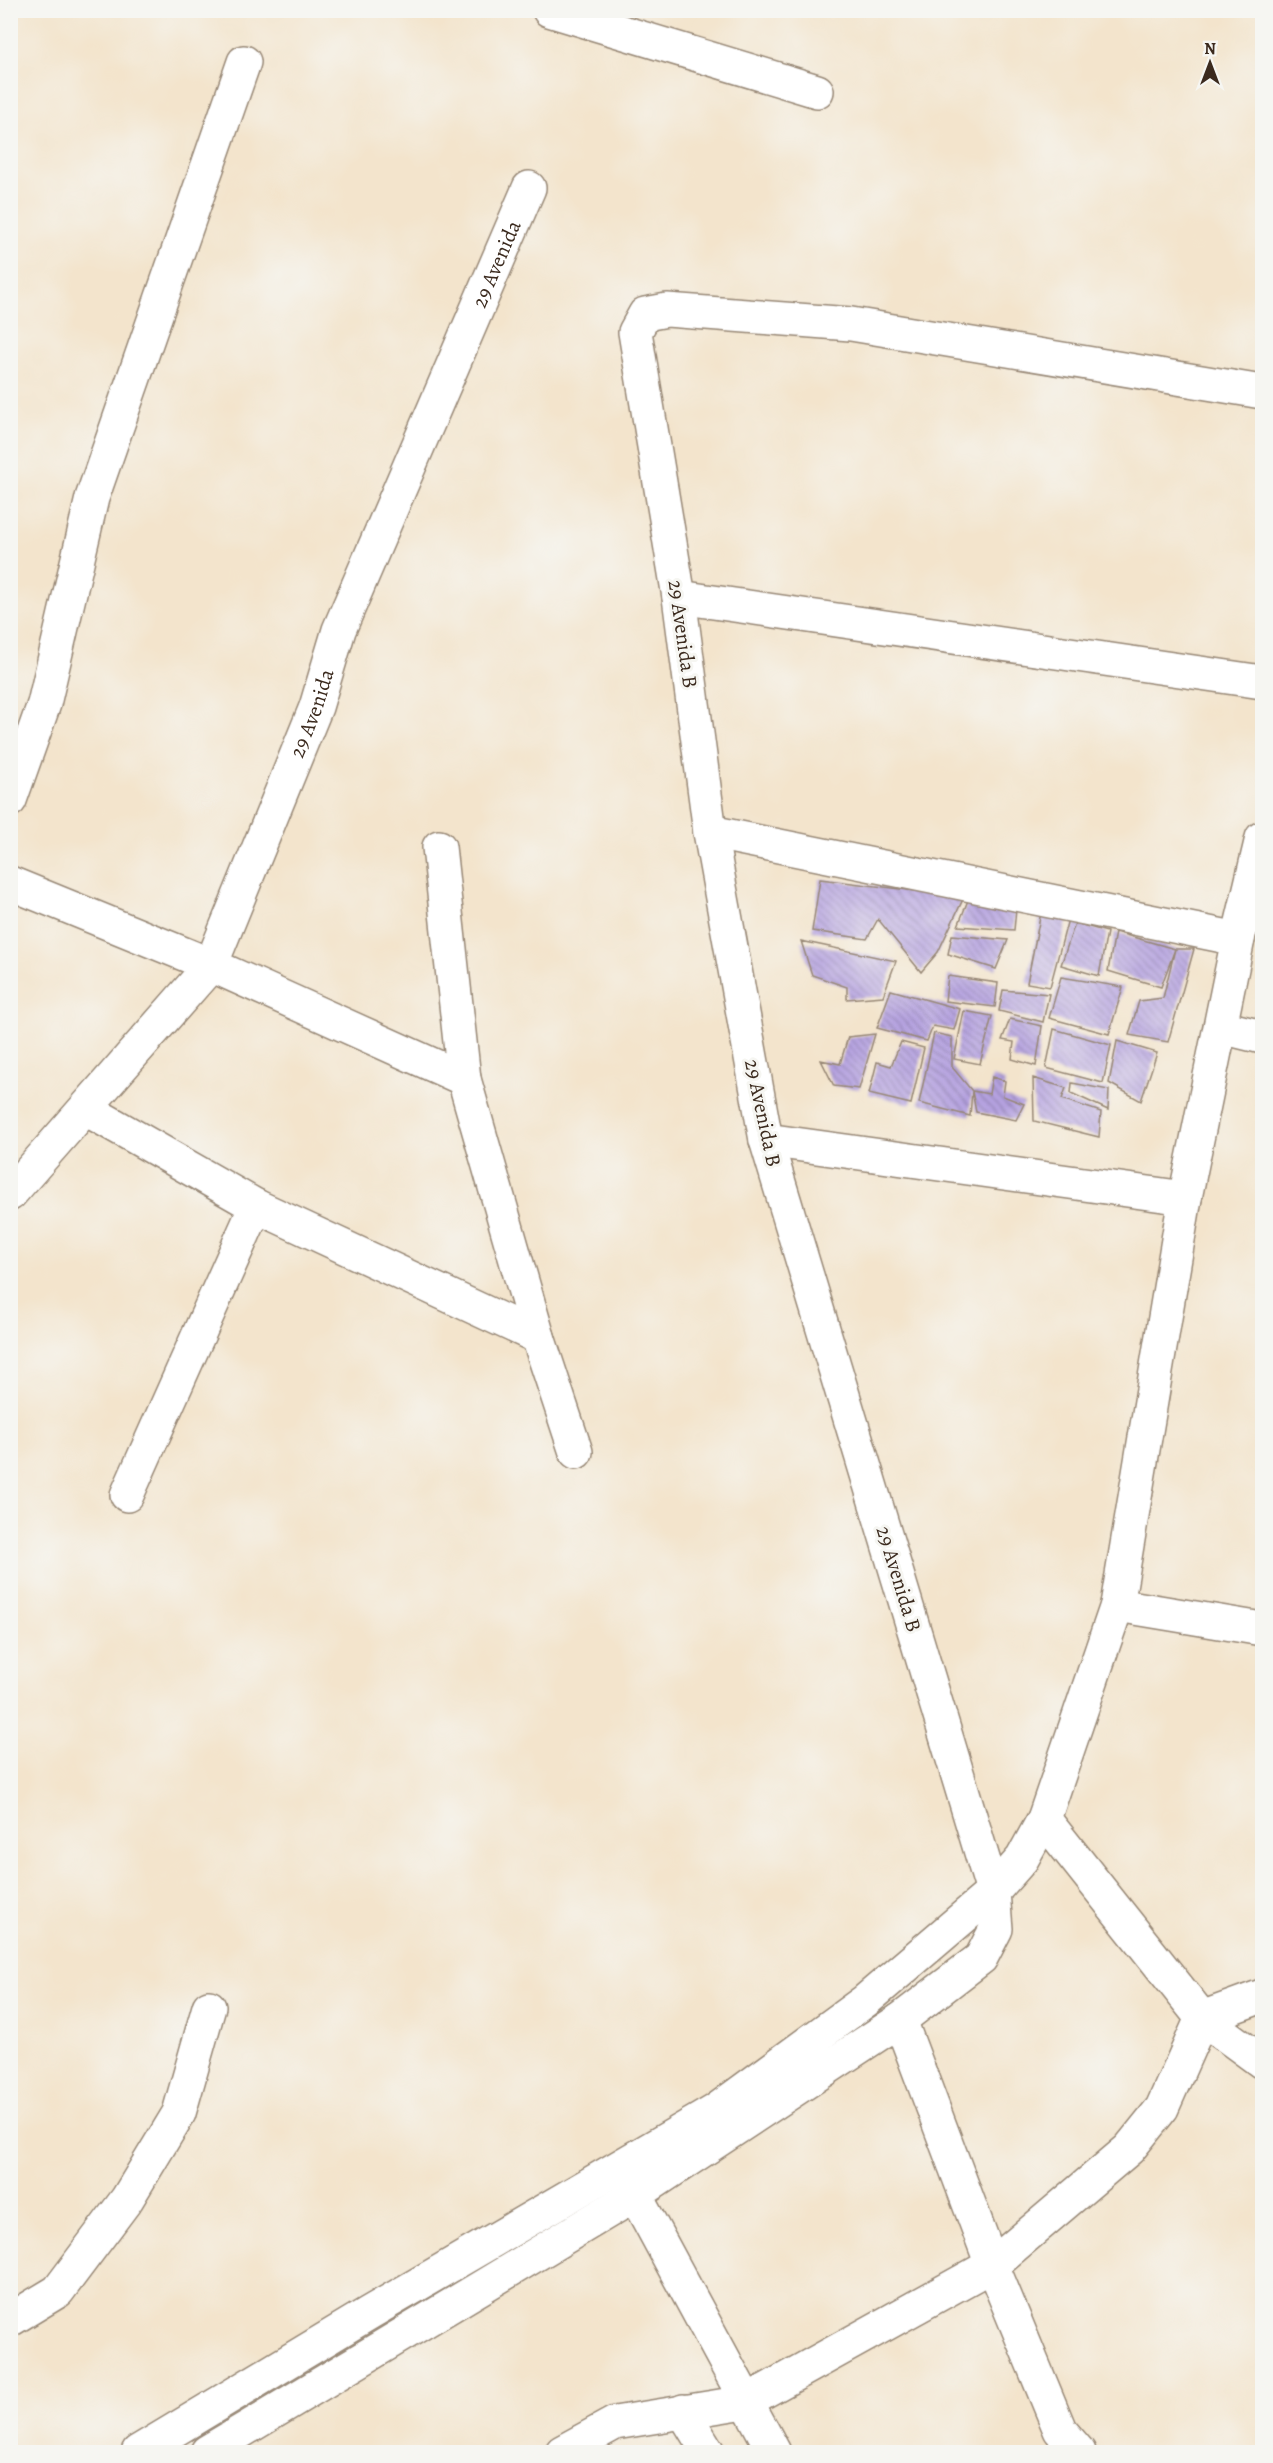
<svg xmlns="http://www.w3.org/2000/svg" width="1273" height="2463" font-family="Alegreya,serif">
	<style>
		.building { fill: url(#building-back-hatch) }
		.lines { fill: none; stroke-linecap: round; stroke-linejoin: round }
		.street-casing { stroke: #978775; stroke-width: 36 }
		.street { stroke: #fff; stroke-width: 33 }
		.labels { text-anchor: middle; stroke-width: 6; stroke-linejoin: round; paint-order: stroke }
		.street-label { font-size: 21px; fill: #3b2a1e; stroke: #f6f6f2 }
	</style>
	<defs>
		<pattern id="building-back-hatch" width="6" height="6" patternUnits="userSpaceOnUse" patternTransform="scale(1.5)"><rect width="6" height="6" fill="#b5a2e0"/><path d="M-1 5l2 2M0 0l6 6M5-1l2 2" fill="none" stroke="#9484b5"/></pattern>
	</defs>
	<rect width="100%" height="100%" fill="#f6f6f2"/>
	<filter id="ink" filterUnits="userSpaceOnUse"><feTurbulence type="fractalNoise" baseFrequency=".0167" numOctaves="2"/><feDisplacementMap in="SourceGraphic" scale="12" xChannelSelector="R" yChannelSelector="G"/><feConvolveMatrix kernelMatrix="1 2 1 2 8 2 1 2 1" color-interpolation-filters="sRGB"/></filter>
	<filter id="wash" filterUnits="userSpaceOnUse"><feTurbulence type="fractalNoise" baseFrequency=".008" numOctaves="4" result="noise"/><feDisplacementMap in="SourceGraphic" scale="24" xChannelSelector="R" yChannelSelector="G"/><feGaussianBlur stdDeviation="1.35" result="paint"/><feColorMatrix in="noise" values="0 0 0 0 0 0 0 0 0 0 0 0 0 0 0 0 0 1.4 0 .05"/><feComposite in="paint" operator="in"/></filter>
	<g filter="url(#wash)">
		<rect width="100%" height="100%" fill="#f3e4cc"/>
		<g id="blocks">
			<path class="building" d="M 820,879 L 964,897 L 938,952 L 921,972 L 878,919 L 867,939 L 812,931 Z
				M 970,895 L 1016,909 L 1014,930 L 958,926 Z
				M 1041,912 L 1068,919 L 1050,987 L 1027,983 Z
				M 1075,923 L 1107,932 L 1099,976 L 1061,965 Z
				M 1115,932 L 1175,949 L 1194,949 L 1168,1042 L 1129,1035 L 1139,1001 L 1163,998 L 1175,949 L 1161,987 L 1108,971 Z
				M 952,935 L 1008,940 L 996,969 L 948,954 Z
				M 801,941 L 896,961 L 883,996 L 847,999 L 847,987 L 812,975 Z
				M 948,976 L 998,983 L 995,1007 L 945,1001 Z
				M 1061,977 L 1123,987 L 1109,1034 L 1049,1018 Z
				M 891,990 L 960,1009 L 954,1030 L 933,1026 L 927,1041 L 877,1028 Z
				M 1003,990 L 1049,994 L 1043,1022 L 999,1011 Z
				M 964,1011 L 992,1016 L 980,1064 L 954,1059 Z
				M 1010,1019 L 1042,1026 L 1036,1066 L 1012,1059 L 1014,1042 L 1002,1040 Z
				M 1054,1029 L 1111,1045 L 1103,1083 L 1046,1068 Z
				M 934,1033 L 952,1037 L 952,1067 L 972,1091 L 970,1116 L 919,1103 Z
				M 875,1034 L 859,1089 L 834,1086 L 821,1060 L 840,1064 L 848,1037 Z
				M 1117,1041 L 1157,1053 L 1141,1101 L 1109,1083 Z
				M 901,1042 L 924,1048 L 911,1104 L 869,1094 L 877,1062 L 891,1066 Z
				M 992,1077 L 1005,1081 L 1003,1096 L 1024,1104 L 1016,1120 L 976,1112 L 972,1091 L 989,1094 Z
				M 1033,1078 L 1066,1088 L 1062,1099 L 1101,1112 L 1099,1137 L 1034,1121 Z
				M 1072,1083 L 1109,1090 L 1108,1110 L 1071,1093 Z"/>
		</g>
	</g>
	<g filter="url(#ink)">
		<use href="#blocks" fill-opacity="0" stroke="#978775" stroke-width="1.5"/>
		<g class="lines">
			<g class="street-casing">
				<g id="street">
					<path d="M 549,10 L 817,91"/>
					<path d="M 679,597 L 1262,682"/>
					<path d="M 10,800 L 44,704 L 92,498 L 244,62"/>
					<path d="M 710,832 L 1238,939"/>
					<path d="M 439,847 L 464,1079 L 538,1337 L 576,1452"/>
					<path d="M 10,883 L 211,965 L 464,1079"/>
					<path d="M 1221,1027 L 1262,1037"/>
					<path d="M 86,1109 L 256,1206 L 538,1337"/>
					<path d="M 766,1140 L 1185,1198"/>
					<path id="s1" d="M 10,1194 L 211,965 L 316,707 L 339,630 L 529,188"/>
					<path d="M 127,1495 L 256,1206"/>
					<path d="M 1117,1605 L 1262,1629"/>
					<path d="M 1044,1819 L 1202,2018 L 1262,2062"/>
					<path d="M 900,2020 L 992,2265 L 1060,2430 L 1079,2452"/>
					<path d="M 635,2195 L 774,2452"/>
					<path d="M 10,2320 L 58,2291 L 127,2199 L 179,2113 L 209,2007"/>
					<path d="M 683,2411 L 708,2452"/>
					<path d="M 138,2452 L 369,2313 L 715,2111 L 865,2001 L 993,1892 L 1022,1859 L 1044,1819 L 1117,1605 L 1185,1198 L 1238,939 L 1262,838"/>
					<path d="M 207,2452 L 635,2195 L 900,2020 L 981,1958 L 996,1929 L 993,1892 L 766,1140 L 710,832 L 679,597 L 635,332 L 645,314 L 667,310 L 851,324 L 1262,392"/>
					<path d="M 562,2452 L 615,2423 L 745,2402 L 992,2265 L 1129,2149 L 1162,2108 L 1202,2018 L 1262,1996"/>
				</g>
			</g>
			<use href="#street" class="street"/>
		</g>
	</g>
	<g class="labels">
		<g class="street-label">
			<text dy="7" stroke="none"><textPath href="#s1" startOffset="1062">29 Avenida</textPath></text>
			<text transform="translate(683 634) rotate(82)" y="7">29 Avenida B</text>
			<text dy="7" stroke="none"><textPath href="#s1" startOffset="576">29 Avenida</textPath></text>
			<text transform="translate(763 1113) rotate(78)" y="7">29 Avenida B</text>
			<text transform="translate(899 1579) rotate(73)" y="7">29 Avenida B</text>
		</g>
	</g>
	<rect width="1273" height="2463" fill="none" stroke="#f6f6f2" stroke-width="36"/>
	<g transform="translate(1210 63)" stroke="#f6f6f2" stroke-width="4.5" paint-order="stroke">
	<path d="M0-4.5L10 22L0 15L-10 22Z" fill="#3b2a1e"/>
	<text y="-9" font-size="16" font-weight="bold" text-anchor="middle" fill="#3b2a1e">N</text>
	</g>
</svg>
